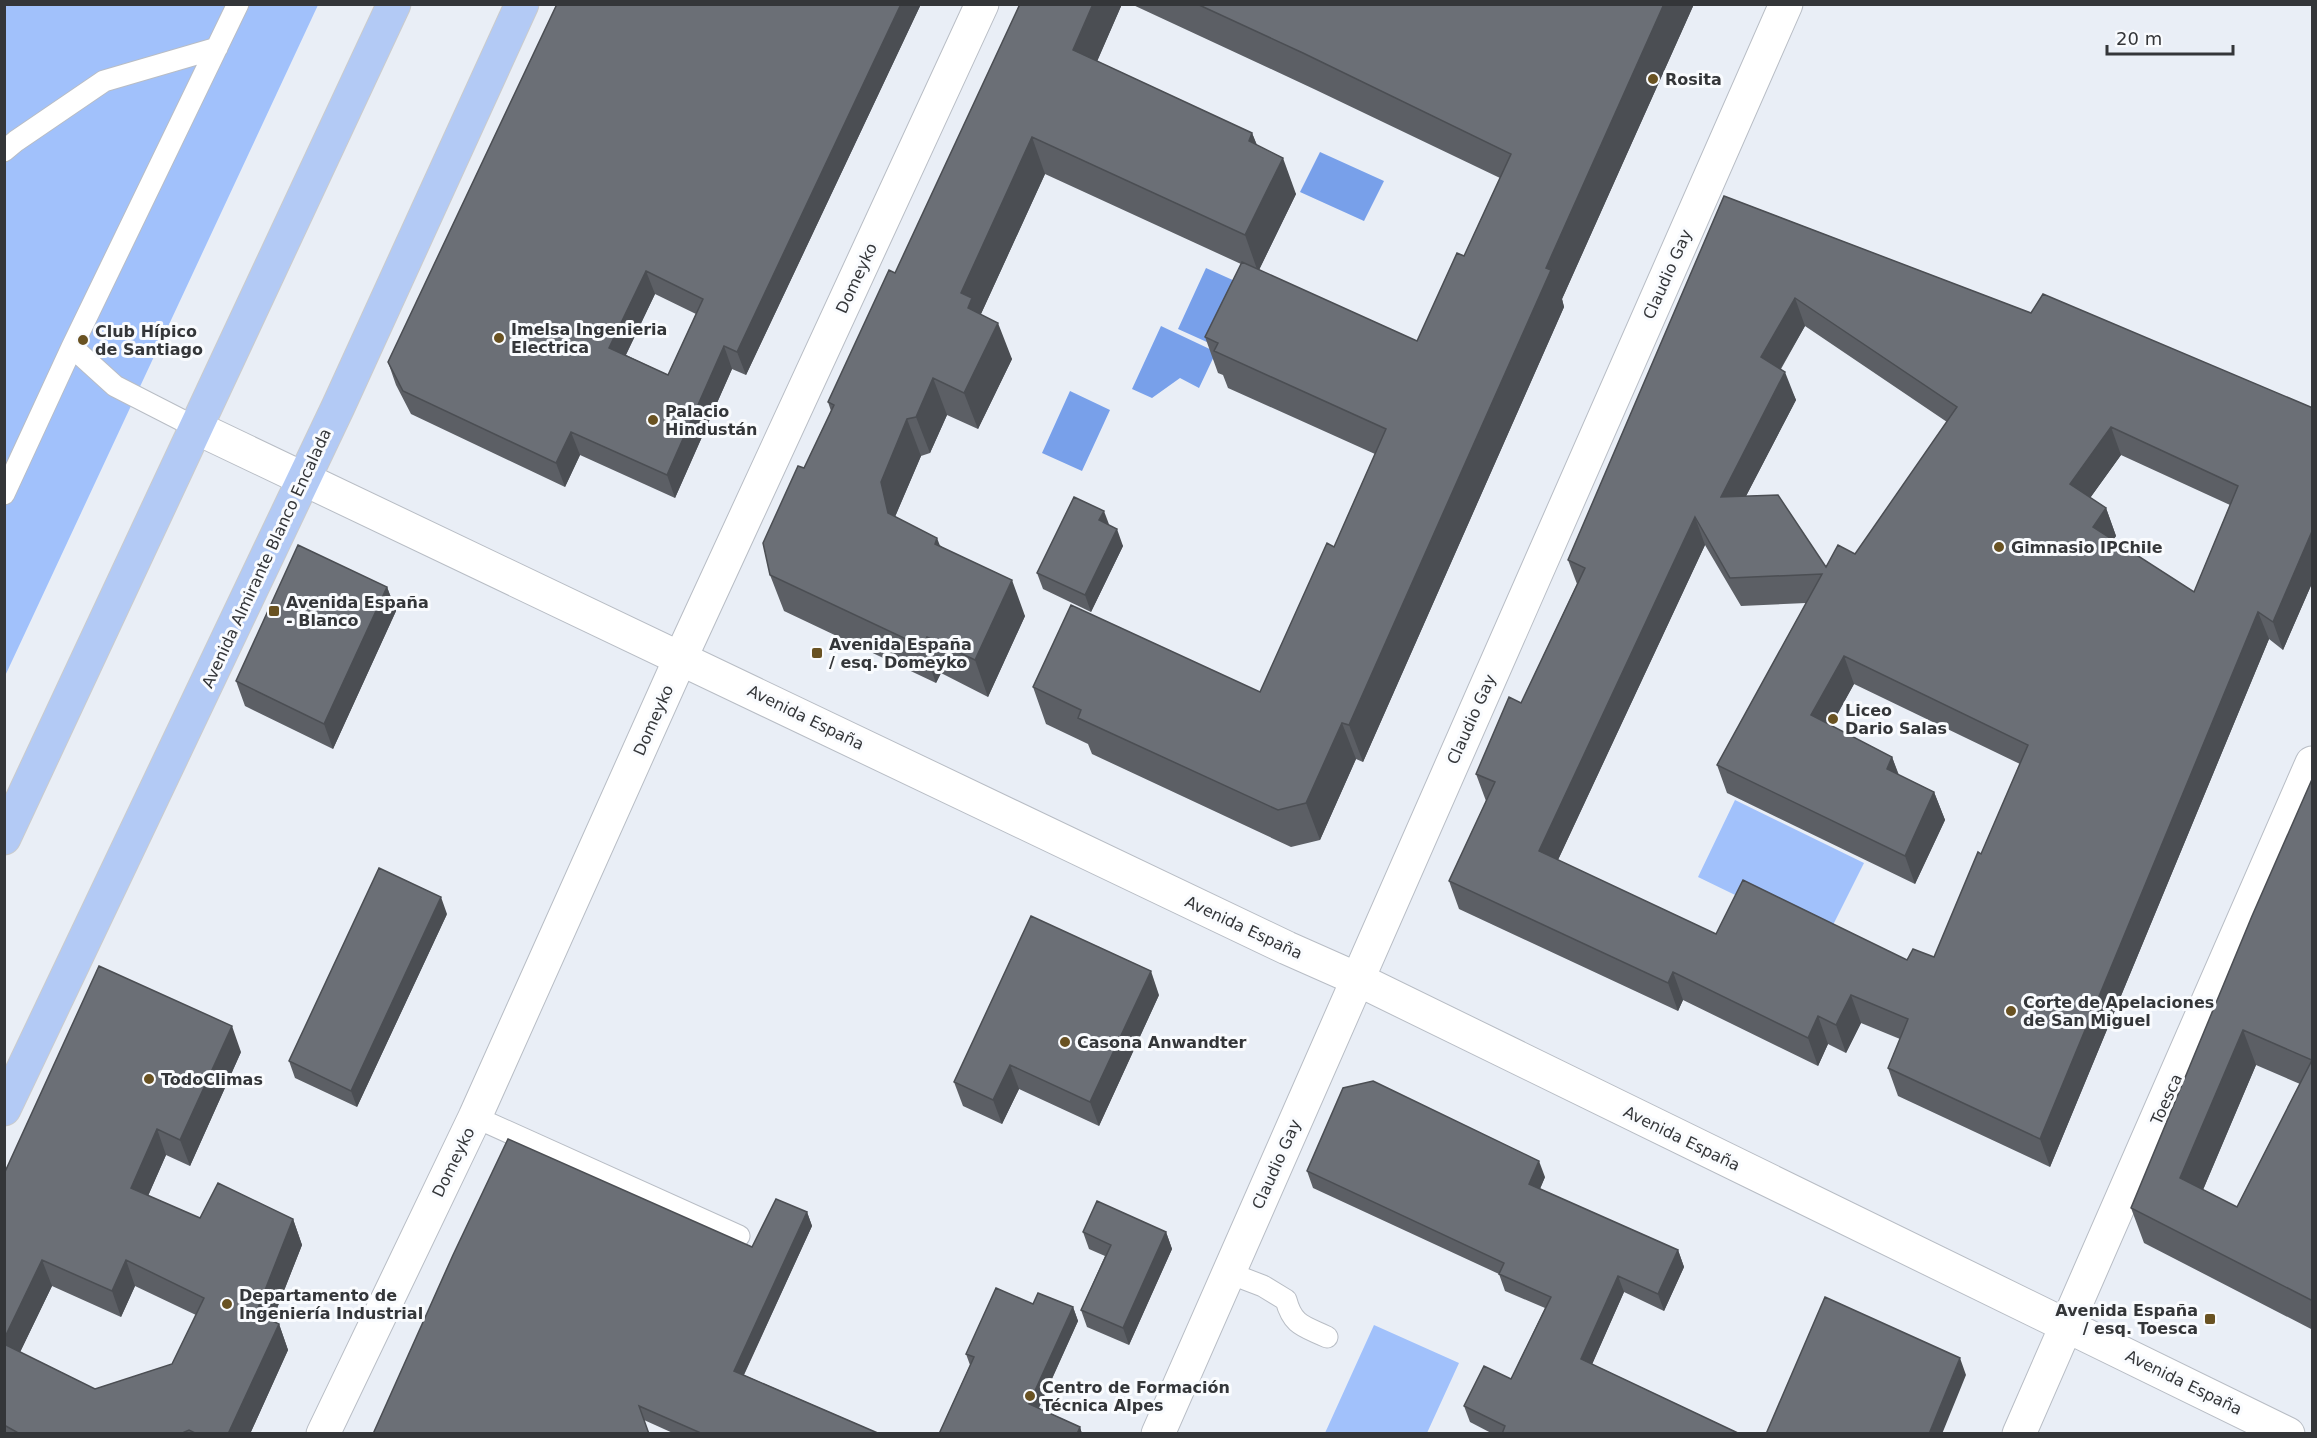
<svg xmlns="http://www.w3.org/2000/svg" width="2317" height="1438" font-family="'DejaVu Sans',sans-serif">
	<style>
		.green { fill: #a1c1fb }
		.water { fill: #78a0ea }
		.lines { fill: none; stroke-linecap: round; stroke-linejoin: round }
		.service-casing { stroke: #b8bdc5; stroke-width: 23 }
		.minor-casing { stroke: #b8bdc5; stroke-width: 35 }
		.tertiary-casing { stroke: #b8bdc5; stroke-width: 35 }
		.primary-casing { stroke: #cacbcc; stroke-width: 35 }
		.service { stroke: #fff; stroke-width: 21 }
		.minor { stroke: #fff; stroke-width: 33 }
		.tertiary { stroke: #fff; stroke-width: 33 }
		.primary { stroke: #b3caf5; stroke-width: 33 }
		.wall { fill: #5c5f65; fill-rule: evenodd }
		.shaded-wall { fill: #4b4e53 }
		.building { fill: #6b6f76; stroke: #4b4e53; stroke-width: 1.5; fill-rule: evenodd }
		.poi-dot { fill: #695222; stroke: #f9fbfe; stroke-width: 2 }
		.labels { text-anchor: middle; stroke-width: 6; stroke-linejoin: round; paint-order: stroke }
		.poi-label { font-size: 16px; font-weight: bold; fill: #343639; stroke: #f9fbfe; text-anchor: start }
		.street-label { font-size: 16px; fill: #343639; stroke: #f9fbfe }
	</style>
	<rect width="100%" height="100%" fill="#e9eef6"/>
	<path class="green" d="M 5,5 L 318,5 L 5,676 Z
		M 1735,800 L 1864,863 L 1826,939 L 1698,877 Z
		M 1374,1325 L 1459,1363 L 1427,1433 L 1325,1433 Z"/>
	<path class="water" d="M 1320,152 L 1384,181 L 1364,221 L 1300,192 Z
		M 1206,268 L 1246,286 L 1218,347 L 1178,329 Z
		M 1161,326 L 1216,352 L 1199,388 L 1180,378 L 1152,398 L 1132,389 Z
		M 1070,391 L 1110,410 L 1082,471 L 1042,453 Z"/>
	<g class="lines">
		<g class="service-casing">
			<path id="service" d="M 4,151 L 16,141 L 104,81 L 217,48
				M 72,347 L 115,386 L 197,428
				M 4,494 L 72,347 L 238,4
				M 475,1117 L 739,1236
				M 1229,1273 L 1263,1286 L 1286,1300 C 1293,1326 1304,1326 1327,1337"/>
		</g>
		<g class="minor-casing">
			<path id="minor" d="M 323,1434 L 475,1117 L 681,657 L 982,4
				M 1158,1434 L 1786,4"/>
		</g>
		<g class="tertiary-casing">
			<path id="tertiary" d="M 197,428 L 1287,948 L 1357,979 L 2288,1434
				M 2019,1434 L 2312,763"/>
		</g>
		<g class="primary-casing">
			<path id="primary" d="M 4,838 L 394,4
				M 4,1109 L 338,407 L 522,4"/>
		</g>
		<use href="#service" class="service"/>
		<use href="#minor" class="minor"/>
		<use href="#tertiary" class="tertiary"/>
		<use href="#primary" class="primary"/>
	</g>
	<path class="wall" d="M 921,4 L 746,375 L 732,369 L 675,498 L 580,455 L 565,487 L 411,414 L 396,385 L 388,362 ZM 655,294 L 696,314 L 668,375 L 626,355 Z
		M 1122,4 L 1097,61 L 1252,133 L 1257,145 L 1296,194 L 1259,270 L 1417,341 L 1464,256 L 1500,178 L 1316,90 L 1131,4 L 1694,4 L 1562,299 L 1564,307 L 1363,762 L 1356,759 L 1320,840 L 1291,847 L 1092,754 L 1088,744 L 1046,724 L 1033,687 L 1260,692 L 1334,547 L 1375,454 L 1228,388 L 1223,375 L 1218,373 L 1205,337 L 1241,264 L 1045,174 L 981,314 L 1012,359 L 978,429 L 947,415 L 930,453 L 921,456 L 895,517 L 941,546 L 1025,616 L 988,697 L 941,673 L 936,683 L 784,611 L 770,575 L 804,468 L 831,411 L 828,402 L 895,273 Z
		M 1724,196 L 2031,313 L 2313,408 L 2313,581 L 2283,650 L 2269,639 L 2050,1167 L 1898,1096 L 1888,1068 L 1900,1039 L 1861,1023 L 1846,1053 L 1828,1044 L 1818,1066 L 1683,1000 L 1678,1011 L 1459,909 L 1449,881 L 1486,801 L 1476,774 L 1521,703 L 1577,584 L 1568,560 ZM 1805,326 L 1947,422 L 1855,554 L 1826,567 L 1746,496 L 1796,400 L 1781,369 ZM 2121,455 L 2230,505 L 2194,592 L 2113,540 L 2116,536 L 2106,508 L 2090,498 ZM 1705,545 L 1741,606 L 1806,603 L 1717,765 L 1727,793 L 1915,884 L 1945,820 L 1934,792 L 1899,775 L 1892,757 L 1831,726 L 1854,684 L 2020,764 L 1981,854 L 1934,957 L 1907,960 L 1716,934 L 1558,860 Z
		M 1109,526 L 1123,546 L 1091,612 L 1043,589 L 1037,573 Z
		M 387,587 L 396,611 L 333,749 L 245,706 L 236,681 Z
		M 2313,777 L 2313,1330 L 2144,1243 L 2131,1208 ZM 2256,1065 L 2300,1084 L 2237,1207 L 2203,1190 Z
		M 447,914 L 357,1107 L 295,1078 L 289,1061 Z
		M 1159,995 L 1099,1126 L 1019,1089 L 1002,1124 L 963,1106 L 954,1082 Z
		M 241,1052 L 190,1166 L 166,1155 L 148,1196 L 200,1218 L 293,1219 L 302,1245 L 272,1321 L 279,1324 L 288,1350 L 250,1434 L 4,1434 L 4,1174 ZM 52,1286 L 121,1317 L 135,1286 L 196,1315 L 172,1364 L 95,1389 L 20,1352 Z
		M 1307,1171 L 1545,1177 L 1540,1189 L 1678,1250 L 1684,1267 L 1664,1311 L 1624,1292 L 1592,1364 L 1740,1434 L 1493,1434 L 1470,1422 L 1464,1406 L 1511,1379 L 1545,1308 L 1505,1291 L 1499,1274 L 1313,1188 Z
		M 807,1212 L 812,1226 L 744,1375 L 880,1434 L 675,1434 L 644,1420 L 373,1434 L 752,1247 Z
		M 1083,1232 L 1166,1232 L 1172,1249 L 1129,1345 L 1087,1327 L 1081,1310 L 1105,1256 L 1089,1249 Z
		M 1033,1304 L 1073,1307 L 1078,1321 L 1039,1408 L 1080,1427 L 1082,1434 L 939,1434 L 970,1365 L 966,1354 Z"/>
	<path class="shaded-wall" d="M 901,4 L 921,4 L 746,375 L 737,352 Z
		M 1093,4 L 1122,4 L 1086,87 L 1073,50 Z
		M 1664,4 L 1694,4 L 1562,299 L 1564,307 L 1363,762 L 1349,725 L 1546,268 Z
		M 1252,133 L 1266,169 L 1249,141 Z
		M 1032,137 L 1045,174 L 975,327 L 961,293 Z
		M 1283,158 L 1296,194 L 1258,272 L 1245,235 Z
		M 646,271 L 655,294 L 618,371 L 609,348 Z
		M 1795,298 L 1805,326 L 1771,385 L 1761,357 Z
		M 998,323 L 1012,359 L 978,429 L 964,393 Z
		M 724,346 L 732,369 L 675,498 L 667,475 Z
		M 1785,372 L 1796,400 L 1731,525 L 1721,497 Z
		M 933,378 L 947,415 L 930,453 L 916,417 Z
		M 907,419 L 921,456 L 894,519 L 888,513 L 881,482 Z
		M 2111,427 L 2121,455 L 2080,512 L 2070,484 Z
		M 571,432 L 580,455 L 565,487 L 556,463 Z
		M 2106,508 L 2116,536 L 2103,555 L 2093,527 Z
		M 1104,511 L 1110,527 L 1099,520 Z
		M 1695,517 L 1705,545 L 1549,879 L 1539,851 Z
		M 1117,529 L 1123,546 L 1091,612 L 1085,595 Z
		M 2313,529 L 2313,581 L 2283,650 L 2273,622 Z
		M 937,538 L 951,574 L 935,544 Z
		M 1012,580 L 1025,616 L 988,697 L 975,660 Z
		M 387,587 L 396,611 L 333,749 L 324,724 Z
		M 2258,612 L 2269,639 L 2050,1167 L 2040,1139 Z
		M 927,637 L 941,673 L 936,683 L 923,647 Z
		M 1844,656 L 1854,684 L 1821,743 L 1811,715 Z
		M 1342,723 L 1356,759 L 1320,840 L 1306,803 Z
		M 1892,757 L 1902,785 L 1887,769 Z
		M 1934,792 L 1945,820 L 1915,884 L 1905,856 Z
		M 441,897 L 447,914 L 357,1107 L 351,1091 Z
		M 1151,971 L 1159,995 L 1099,1126 L 1090,1102 Z
		M 1673,972 L 1683,1000 L 1678,1011 L 1668,983 Z
		M 1851,995 L 1861,1023 L 1846,1053 L 1836,1025 Z
		M 1818,1016 L 1828,1044 L 1818,1066 L 1808,1038 Z
		M 232,1026 L 241,1052 L 190,1166 L 180,1140 Z
		M 2243,1030 L 2256,1065 L 2193,1213 L 2180,1178 Z
		M 1010,1065 L 1019,1089 L 1002,1124 L 993,1100 Z
		M 157,1129 L 166,1155 L 140,1214 L 131,1188 Z
		M 1539,1161 L 1545,1177 L 1535,1200 L 1529,1184 Z
		M 807,1212 L 812,1226 L 739,1385 L 734,1371 Z
		M 293,1219 L 302,1245 L 265,1339 L 256,1313 Z
		M 1166,1232 L 1172,1249 L 1129,1345 L 1123,1328 Z
		M 1678,1250 L 1684,1267 L 1664,1311 L 1658,1294 Z
		M 42,1260 L 52,1286 L 12,1369 L 4,1348 L 4,1339 Z
		M 126,1260 L 135,1286 L 121,1317 L 112,1291 Z
		M 1618,1276 L 1624,1292 L 1587,1376 L 1581,1359 Z
		M 1073,1307 L 1078,1321 L 1034,1418 L 1029,1404 Z
		M 279,1324 L 288,1350 L 250,1434 L 228,1434 Z
		M 1960,1358 L 1966,1375 L 1942,1434 L 1929,1434 Z
		M 1080,1427 L 1082,1434 L 1077,1434 Z"/>
	<path class="building" d="M 557,4 L 901,4 L 737,352 L 724,346 L 667,475 L 571,432 L 556,463 L 403,391 L 388,362 ZM 646,271 L 703,299 L 668,375 L 609,348 Z
		M 1020,4 L 1093,4 L 1073,50 L 1252,133 L 1249,141 L 1283,158 L 1245,235 L 1032,137 L 961,293 L 972,298 L 968,308 L 998,323 L 964,393 L 933,378 L 916,417 L 907,419 L 881,482 L 888,513 L 937,538 L 935,544 L 1012,580 L 975,660 L 927,637 L 923,647 L 770,575 L 763,543 L 798,466 L 804,468 L 834,405 L 828,402 L 889,270 L 895,273 Z
		M 1197,4 L 1664,4 L 1546,268 L 1551,270 L 1349,725 L 1342,723 L 1306,803 L 1278,810 L 1078,718 L 1081,710 L 1033,687 L 1071,605 L 1260,692 L 1327,543 L 1334,547 L 1386,429 L 1214,351 L 1218,343 L 1205,337 L 1242,262 L 1417,341 L 1457,253 L 1464,256 L 1511,154 L 1303,53 Z
		M 1724,196 L 2031,313 L 2043,294 L 2313,408 L 2313,529 L 2273,622 L 2258,612 L 2040,1139 L 1888,1068 L 1908,1019 L 1851,995 L 1836,1025 L 1818,1016 L 1808,1038 L 1673,972 L 1668,983 L 1449,881 L 1495,782 L 1476,774 L 1509,697 L 1521,703 L 1585,568 L 1568,560 ZM 1795,298 L 1957,407 L 1855,554 L 1838,545 L 1826,567 L 1778,495 L 1721,497 L 1785,372 L 1761,357 ZM 2111,427 L 2238,486 L 2194,592 L 2093,527 L 2106,508 L 2070,484 ZM 1695,517 L 1730,578 L 1822,574 L 1717,765 L 1905,856 L 1934,792 L 1887,769 L 1892,757 L 1811,715 L 1844,656 L 2028,745 L 1981,854 L 1978,852 L 1934,957 L 1913,949 L 1907,960 L 1743,880 L 1716,934 L 1539,851 Z
		M 1074,497 L 1104,511 L 1099,520 L 1117,529 L 1085,595 L 1037,573 Z
		M 298,545 L 387,587 L 324,724 L 236,681 Z
		M 2313,777 L 2313,1301 L 2131,1208 L 2252,916 ZM 2243,1030 L 2312,1060 L 2237,1207 L 2180,1178 Z
		M 379,868 L 441,897 L 351,1091 L 289,1061 Z
		M 1031,916 L 1151,971 L 1090,1102 L 1010,1065 L 993,1100 L 954,1082 Z
		M 99,966 L 232,1026 L 180,1140 L 157,1129 L 131,1188 L 200,1218 L 218,1183 L 293,1219 L 256,1313 L 279,1324 L 228,1434 L 197,1434 L 189,1430 L 180,1434 L 20,1434 L 4,1425 L 4,1344 L 95,1389 L 172,1364 L 204,1298 L 126,1260 L 112,1291 L 42,1260 L 4,1339 L 4,1174 Z
		M 1373,1081 L 1539,1161 L 1529,1184 L 1678,1250 L 1658,1294 L 1618,1276 L 1581,1359 L 1740,1434 L 1502,1434 L 1505,1426 L 1464,1406 L 1484,1366 L 1511,1379 L 1551,1297 L 1499,1274 L 1504,1263 L 1307,1171 L 1343,1088 Z
		M 508,1139 L 752,1247 L 776,1199 L 807,1212 L 734,1371 L 880,1434 L 703,1434 L 639,1406 L 649,1434 L 373,1434 L 453,1255 Z
		M 1097,1201 L 1166,1232 L 1123,1328 L 1081,1310 L 1111,1245 L 1083,1232 Z
		M 996,1288 L 1033,1304 L 1038,1293 L 1073,1307 L 1029,1404 L 1080,1427 L 1077,1434 L 939,1434 L 974,1357 L 966,1354 Z
		M 1825,1297 L 1960,1358 L 1929,1434 L 1766,1434 Z"/>
	<g class="poi-dot">
		<circle cx="1653" cy="79" r="6"/>
		<circle cx="499" cy="338" r="6"/>
		<circle cx="83" cy="340" r="6"/>
		<circle cx="653" cy="420" r="6"/>
		<circle cx="1999" cy="547" r="6"/>
		<rect x="268" y="605" width="12" height="12" rx="3"/>
		<rect x="811" y="647" width="12" height="12" rx="3"/>
		<circle cx="1833" cy="719" r="6"/>
		<circle cx="2011" cy="1011" r="6"/>
		<circle cx="1065" cy="1042" r="6"/>
		<circle cx="149" cy="1079" r="6"/>
		<circle cx="227" cy="1304" r="6"/>
		<rect x="2204" y="1313" width="12" height="12" rx="3"/>
		<circle cx="1030" cy="1396" r="6"/>
	</g>
	<g class="labels">
		<g class="poi-label">
			<text x="1665" y="85">Rosita</text>
			<text x="511" y="335">Imelsa Ingenieria<tspan x="511" dy="18">Electrica</tspan></text>
			<text x="95" y="337">Club Hípico<tspan x="95" dy="18">de Santiago</tspan></text>
			<text x="665" y="417">Palacio<tspan x="665" dy="18">Hindustán</tspan></text>
			<text x="2011" y="553">Gimnasio IPChile</text>
			<text x="286" y="608">Avenida España<tspan x="286" dy="18">- Blanco</tspan></text>
			<text x="829" y="650">Avenida España<tspan x="829" dy="18">/ esq. Domeyko</tspan></text>
			<text x="1845" y="716">Liceo<tspan x="1845" dy="18">Dario Salas</tspan></text>
			<text x="2023" y="1008">Corte de Apelaciones<tspan x="2023" dy="18">de San Miguel</tspan></text>
			<text x="1077" y="1048">Casona Anwandter</text>
			<text x="161" y="1085">TodoClimas</text>
			<text x="239" y="1301">Departamento de<tspan x="239" dy="18">Ingeniería Industrial</tspan></text>
			<text x="2198" y="1316" text-anchor="end">Avenida España<tspan x="2198" dy="18">/ esq. Toesca</tspan></text>
			<text x="1042" y="1393">Centro de Formación<tspan x="1042" dy="18">Técnica Alpes</tspan></text>
		</g>
		<g class="street-label">
			<text transform="translate(1667 274) rotate(-66)" y="6">Claudio Gay</text>
			<text transform="translate(856 278) rotate(-65)" y="6">Domeyko</text>
			<text transform="translate(266 558) rotate(-65)" y="6">Avenida Almirante Blanco Encalada</text>
			<text transform="translate(806 717) rotate(26)" y="6">Avenida España</text>
			<text transform="translate(1471 719) rotate(-66)" y="6">Claudio Gay</text>
			<text transform="translate(653 720) rotate(-66)" y="6">Domeyko</text>
			<text transform="translate(1244 927) rotate(25)" y="6">Avenida España</text>
			<text transform="translate(2166 1099) rotate(-66)" y="6">Toesca</text>
			<text transform="translate(1682 1138) rotate(26)" y="6">Avenida España</text>
			<text transform="translate(453 1162) rotate(-64)" y="6">Domeyko</text>
			<text transform="translate(1276 1164) rotate(-66)" y="6">Claudio Gay</text>
			<text transform="translate(2184 1382) rotate(26)" y="6">Avenida España</text>
		</g>
	</g>
	<rect width="2317" height="1438" fill="none" stroke="#343639" stroke-width="12"/>
	<path d="M2107 45v9h126v-9" fill="none" stroke="#343639" stroke-width="3"/>
	<text x="2116" y="45" font-size="18" fill="#343639" stroke="#f9fbfe" stroke-width="4.5" paint-order="stroke">20 m</text>
</svg>
